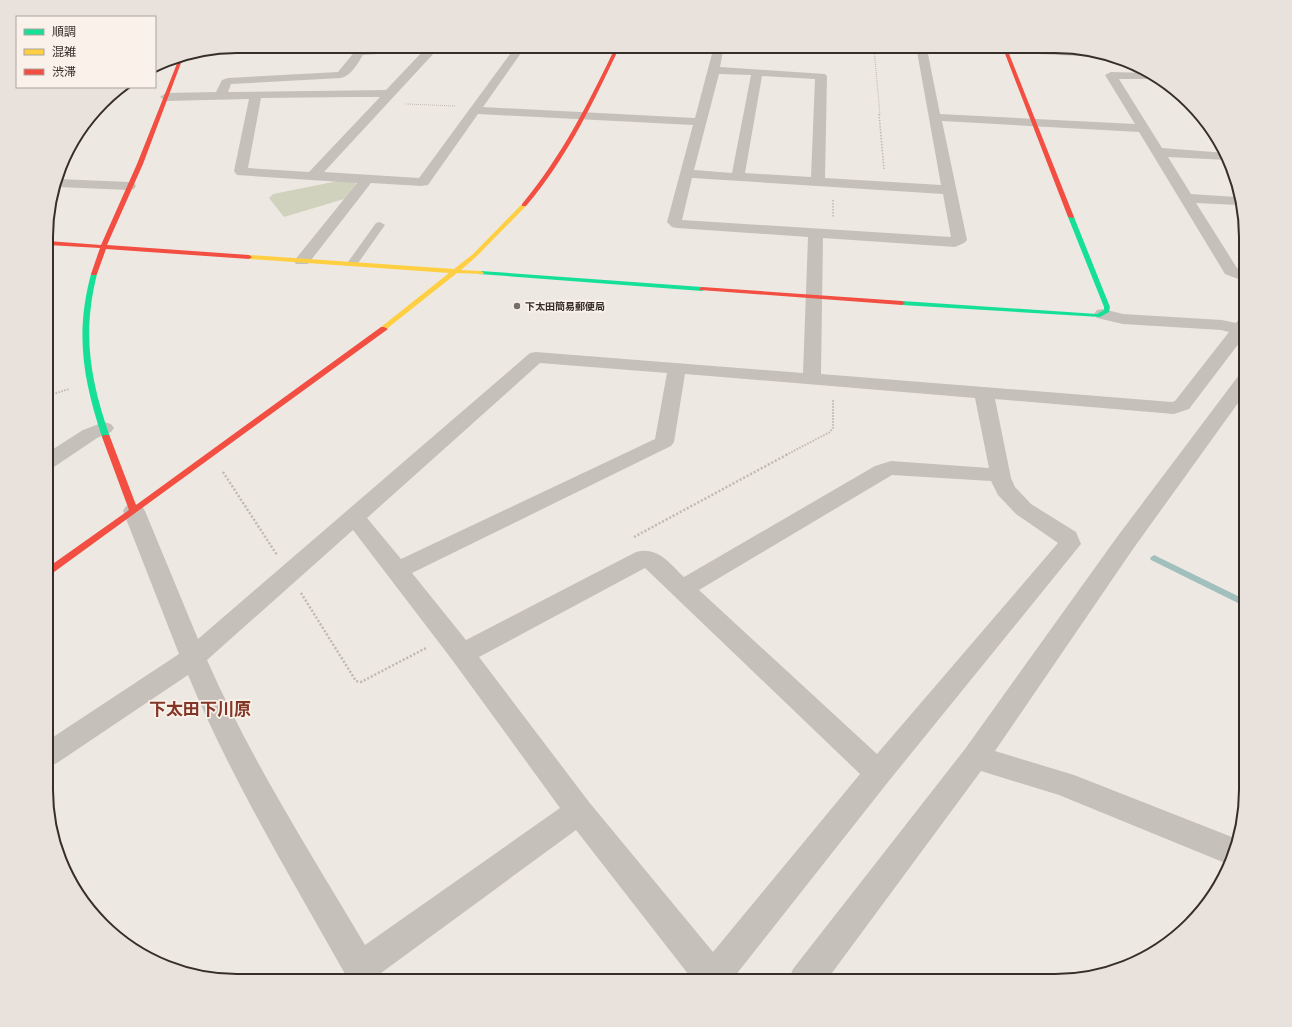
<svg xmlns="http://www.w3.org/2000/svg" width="1292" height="1027" font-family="Mulish,'Noto Sans JP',sans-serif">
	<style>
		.green { fill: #d0d2bd }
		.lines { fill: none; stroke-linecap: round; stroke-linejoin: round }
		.stream { fill: #a0bfbd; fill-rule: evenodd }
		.path-far3 { stroke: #bfb8b3; stroke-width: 1; stroke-dasharray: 1 1; stroke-linecap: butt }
		.path-far2 { stroke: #bfb8b3; stroke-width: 1.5; stroke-dasharray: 1.5 1.5; stroke-linecap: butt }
		.path-far1 { stroke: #bfb8b3; stroke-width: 2; stroke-dasharray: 1.5 1.5; stroke-linecap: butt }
		.path { stroke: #bfb8b3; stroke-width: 2.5; stroke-dasharray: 2 2; stroke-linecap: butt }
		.lane { fill: #c6c0bb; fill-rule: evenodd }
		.street { fill: #c6c0bb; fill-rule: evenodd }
		.fast { fill: #16e098; fill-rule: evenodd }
		.slow { fill: #ffcf43; fill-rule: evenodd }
		.jam { fill: #f24e42; fill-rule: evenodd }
		.poi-dot { fill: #776e6a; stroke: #f9f1ea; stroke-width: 1.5 }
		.labels { text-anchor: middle; stroke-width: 3.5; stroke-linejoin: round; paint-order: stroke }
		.far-poi-label { font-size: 10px; font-weight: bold; fill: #372d29; stroke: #f9f1ea; text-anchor: start }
		.near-quarter-label { font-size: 17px; font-weight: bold; fill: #833626; stroke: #f9f1ea }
		.rim { fill: none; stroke: #372d29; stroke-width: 2 }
	</style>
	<rect width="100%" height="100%" fill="#eee8e2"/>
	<path class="green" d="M 338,181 L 353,181 L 356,184 L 344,199 L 284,217 L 269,198 L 273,194 Z"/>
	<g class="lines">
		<path class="stream" d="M 1154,555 L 1246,600 L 1246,607 L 1151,560 L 1150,558 Z"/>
		<path class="path-far3" d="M 838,46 L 904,49
			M 874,48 L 880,115
			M 406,104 L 455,106"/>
		<path class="path-far2" d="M 879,114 L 884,169
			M 833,200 L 833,217"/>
		<path class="path-far1" d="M 47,396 L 69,389
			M 786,455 L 830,432 L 833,428 L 833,399"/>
		<path class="path" d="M 223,472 L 277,555
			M 634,537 L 788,454
			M 301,593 L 356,681 L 361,682 L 426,648"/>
		<path class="lane" d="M 380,222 L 385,225 L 356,266 L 348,266 L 347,264 L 348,262 L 376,223 Z"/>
		<path class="street" d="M 403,46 L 514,48 L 516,46 L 526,46 L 483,107 L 695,118 L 714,46 L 724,46 L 720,67 L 825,74 L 827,76 L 825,178 L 941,185 L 916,46 C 976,46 1046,42 1105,55 L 1100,57 L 927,49 L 940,114 L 1135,124 L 1105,75 L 1111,72 L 1149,73 L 1158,79 L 1119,79 L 1162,148 L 1226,153 L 1227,160 L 1168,157 L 1191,194 L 1237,197 L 1238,205 L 1196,203 L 1237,268 L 1246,271 L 1246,282 L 1225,274 L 1139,132 L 942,121 L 967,240 L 964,243 L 955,247 L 823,238 L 821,374 L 1172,402 L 1175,401 L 1229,332 L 1221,330 L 1123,324 L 1097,318 L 1094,314 L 1097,310 L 1103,309 L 1123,314 L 1222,320 L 1236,323 L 1240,318 L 1246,317 L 1246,334 L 1189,409 L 1174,414 L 995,399 L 1011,478 L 1015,487 L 1031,504 L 1076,532 L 1081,544 L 888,782 L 731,981 L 697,981 L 692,979 L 576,830 L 381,973 L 385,981 L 349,981 C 293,881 232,781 188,675 L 57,763 L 47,767 L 47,741 L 179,654 L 123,511 L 126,506 L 134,504 L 142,506 L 145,511 L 198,639 L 530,353 L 536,352 L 803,373 L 808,237 L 677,228 L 672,227 L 667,222 L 693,125 L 478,114 L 428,185 L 421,186 L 371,183 L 308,264 L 296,264 L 294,261 L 357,183 L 237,175 L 234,171 L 249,99 L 166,101 L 160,97 L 166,93 L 216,92 L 222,80 L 228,78 L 338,72 L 356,50 ZM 423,51 L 386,90 L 228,92 L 231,84 L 341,78 C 351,76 358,63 363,55 ZM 435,52 L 510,54 L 419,178 L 324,172 ZM 719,74 L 751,75 L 732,173 L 694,170 ZM 762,76 L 815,79 L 811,177 L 745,173 ZM 352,97 L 380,97 L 309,172 L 248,168 L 261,98 ZM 692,178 L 943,194 L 951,237 L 682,220 ZM 540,363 L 667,373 L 655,439 L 401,559 L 367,518 ZM 685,374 L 975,398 L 989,468 L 891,461 L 875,466 L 684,577 C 669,563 658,546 636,552 L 466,640 L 412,573 L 671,446 L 674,442 ZM 892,475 L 991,481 L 998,495 L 1016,514 L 1058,543 L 877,754 L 699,590 ZM 353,530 L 453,661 L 560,808 L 365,945 C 310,852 251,760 207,660 ZM 645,568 L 860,774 L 713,952 L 589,802 L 479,657 Z
			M 59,179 L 129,182 L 134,183 L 136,186 L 134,189 L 129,190 L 58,187 L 56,187 Z
			M 1246,373 L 1246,392 L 1133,549 L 995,751 L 1074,775 L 1237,839 L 1230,865 L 1059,795 L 981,771 L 826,981 L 788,981 L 793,969 L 965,749 L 1117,537 L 1239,375 Z
			M 104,422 L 111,424 L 114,428 L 111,432 L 97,438 L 54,467 L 47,469 L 47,453 L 83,430 Z"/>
		<path class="fast" d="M 1071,215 L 1074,217 L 1110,307 L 1109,312 L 1100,317 L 902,305 L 899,303 L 902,301 L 1097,314 L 1104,310 L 1104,307 L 1068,217 Z
			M 481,271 L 702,287 L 705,289 L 702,291 L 479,274 L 478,273 Z
			M 94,272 L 97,274 C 82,334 90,379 110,437 L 106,440 L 102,437 C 83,379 75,334 91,274 Z"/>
		<path class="slow" d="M 522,204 L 527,205 L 477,256 L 461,270 L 481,271 L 484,273 L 483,274 L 457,273 L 384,331 L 380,329 L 381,327 L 449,273 L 249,259 L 246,257 L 249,255 L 454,269 L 473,254 Z"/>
		<path class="jam" d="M 616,46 L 620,46 C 593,103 567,158 526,206 L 522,206 L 522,204 C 562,156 589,102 616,46 Z
			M 1002,46 L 1006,46 L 1074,217 L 1073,218 L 1068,217 Z
			M 184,55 L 143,164 L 107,245 L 249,255 L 252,257 L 249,259 L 106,249 L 97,274 L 96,275 L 92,275 L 91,274 L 100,248 L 48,245 L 48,241 L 101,245 L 137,164 L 180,56 Z
			M 702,287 L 902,301 L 905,303 L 902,305 L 700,290 L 700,288 Z
			M 381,327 L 384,327 L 388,329 L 50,575 L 47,576 L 47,568 L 129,510 L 102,437 L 103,435 L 109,435 L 110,437 L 136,505 Z"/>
	</g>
	<circle class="poi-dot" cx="517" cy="306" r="4"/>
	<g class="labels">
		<g class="far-poi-label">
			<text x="525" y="310">下太田簡易郵便局</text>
		</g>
		<g class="near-quarter-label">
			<text x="200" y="715">下太田下川原</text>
		</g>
	</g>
	<path d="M0 0H1292V1027H0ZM237 53H1055A184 184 0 0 1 1239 237V790A184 184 0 0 1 1055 974H237A184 184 0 0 1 53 790V237A184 184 0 0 1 237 53Z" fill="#e9e1db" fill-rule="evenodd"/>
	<path class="rim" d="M237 53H1055A184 184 0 0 1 1239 237V790A184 184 0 0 1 1055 974H237A184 184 0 0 1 53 790V237A184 184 0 0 1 237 53Z"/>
	<rect x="16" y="16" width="140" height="72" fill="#f9f1ea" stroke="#aba39d"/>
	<rect x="24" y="29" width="20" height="6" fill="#16e098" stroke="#aba39d"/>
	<text x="52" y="36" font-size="12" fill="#372d29">順調</text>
	<rect x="24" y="49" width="20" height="6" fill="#ffcf43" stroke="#aba39d"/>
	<text x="52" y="56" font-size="12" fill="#372d29">混雑</text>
	<rect x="24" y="69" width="20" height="6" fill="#f24e42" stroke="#aba39d"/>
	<text x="52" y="76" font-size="12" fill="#372d29">渋滞</text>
</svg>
